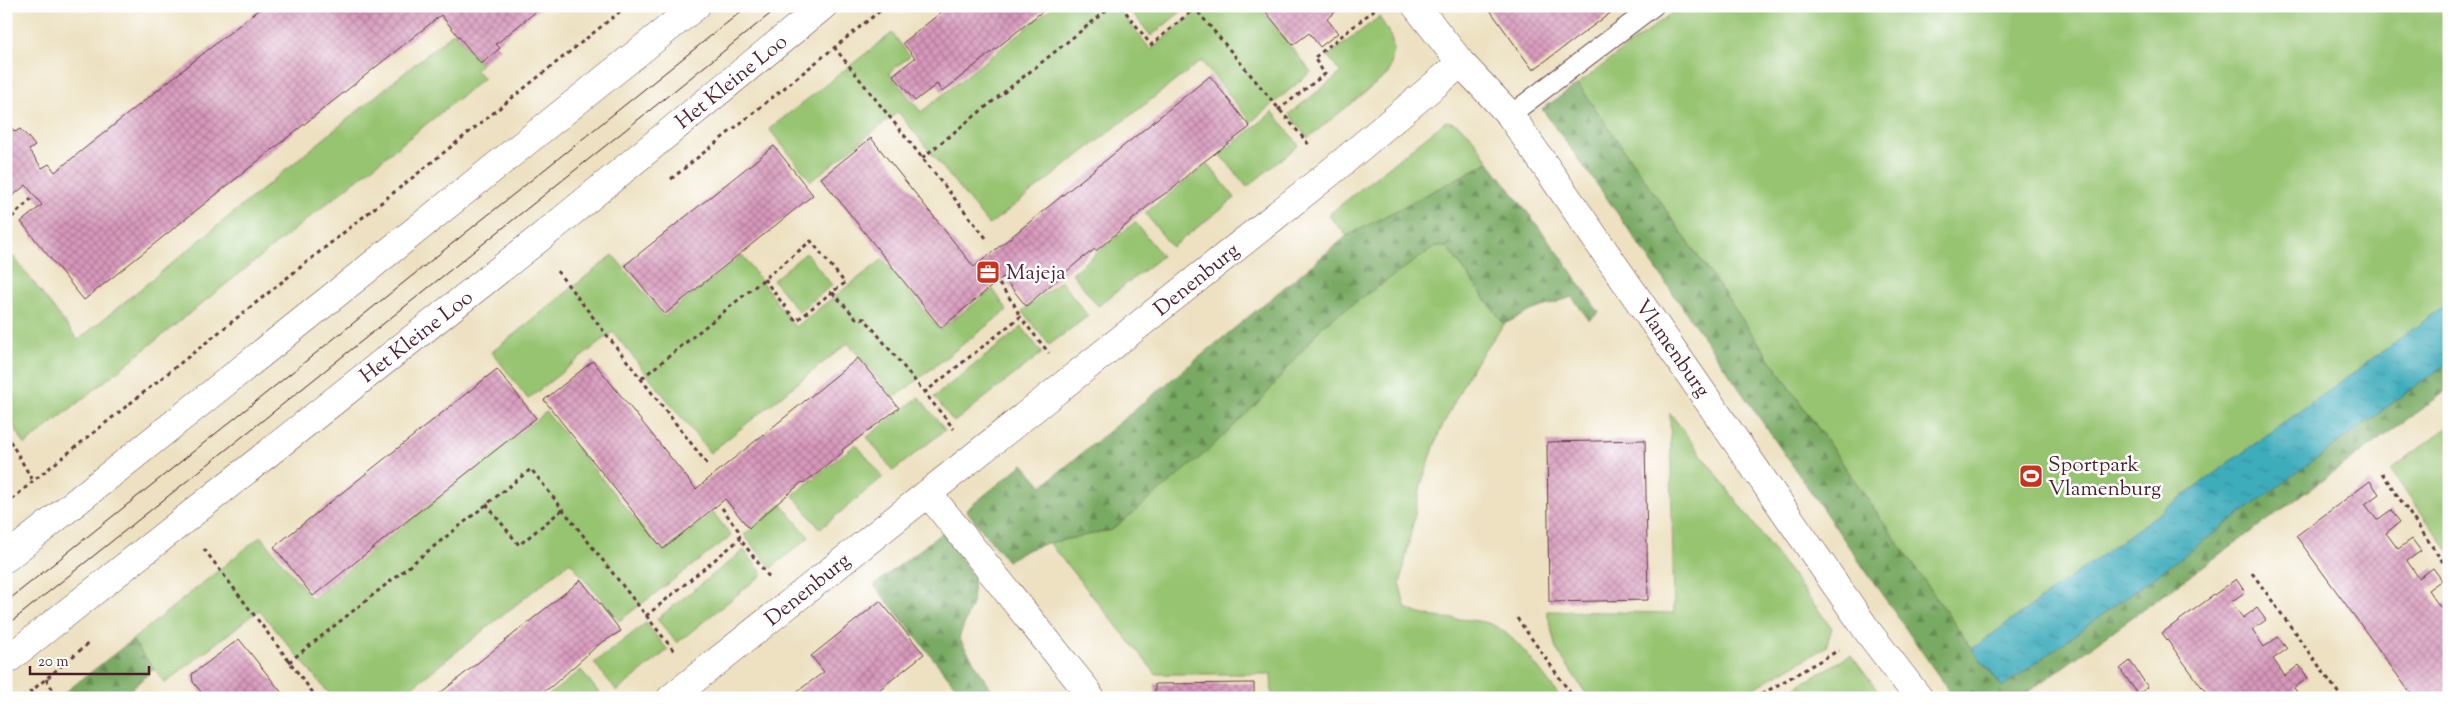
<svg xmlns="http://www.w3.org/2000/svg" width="2455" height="704" font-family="'Sorts Mill Goudy',serif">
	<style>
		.green { fill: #97c471; stroke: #70724e }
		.forest { fill: url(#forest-firs); stroke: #626447 }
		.water { fill: url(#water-ripples); stroke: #446673 }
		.building { fill: url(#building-cross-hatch) }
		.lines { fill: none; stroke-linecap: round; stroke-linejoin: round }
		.service-casing { stroke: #623c42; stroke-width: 21 }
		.minor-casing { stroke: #623c42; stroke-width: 29 }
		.path { stroke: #623c42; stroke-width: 3; stroke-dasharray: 4 4; stroke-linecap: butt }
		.service { stroke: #fff; stroke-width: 19 }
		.minor { stroke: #fff; stroke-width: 28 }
		.tram { stroke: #4a1f2b; stroke-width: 1 }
		.labels { text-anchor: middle; stroke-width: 5; stroke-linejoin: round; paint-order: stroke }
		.street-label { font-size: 21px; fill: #4a1f2b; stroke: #fff }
		.poi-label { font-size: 21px; fill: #4a1f2b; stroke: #fff; text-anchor: start }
	</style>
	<defs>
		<pattern id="forest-firs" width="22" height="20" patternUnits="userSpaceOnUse" patternTransform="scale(1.25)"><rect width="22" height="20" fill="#79aa63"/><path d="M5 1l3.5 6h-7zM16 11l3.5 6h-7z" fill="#658a52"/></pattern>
		<pattern id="water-ripples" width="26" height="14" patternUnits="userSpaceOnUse" patternTransform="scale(1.25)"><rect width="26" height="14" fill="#3dacbb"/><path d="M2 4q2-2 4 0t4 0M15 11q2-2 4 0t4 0" fill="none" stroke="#358b98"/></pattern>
		<pattern id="building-cross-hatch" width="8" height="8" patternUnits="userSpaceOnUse" patternTransform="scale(1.25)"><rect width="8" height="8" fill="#d798bb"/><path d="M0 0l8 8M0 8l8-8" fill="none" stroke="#b07b98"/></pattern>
	</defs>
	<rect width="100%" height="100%" fill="#fff"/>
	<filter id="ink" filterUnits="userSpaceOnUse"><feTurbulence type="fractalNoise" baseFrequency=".02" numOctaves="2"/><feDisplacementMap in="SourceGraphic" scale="10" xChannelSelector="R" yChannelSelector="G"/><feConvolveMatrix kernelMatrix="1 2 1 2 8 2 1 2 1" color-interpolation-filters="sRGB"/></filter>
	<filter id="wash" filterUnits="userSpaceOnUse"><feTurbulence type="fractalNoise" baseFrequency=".0096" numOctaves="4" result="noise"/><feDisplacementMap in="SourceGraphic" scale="20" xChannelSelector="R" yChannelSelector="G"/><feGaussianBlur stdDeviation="1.12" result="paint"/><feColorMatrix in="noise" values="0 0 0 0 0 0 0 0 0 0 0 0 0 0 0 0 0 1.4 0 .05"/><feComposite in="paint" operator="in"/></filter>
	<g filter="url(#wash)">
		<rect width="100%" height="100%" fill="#ede1c1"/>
		<path class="green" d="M 1054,6 L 1116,6 L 1151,50 L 1202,6 L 1259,6 L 1311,72 L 1251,122 L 1201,61 L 989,225 L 898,112 L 811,181 L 769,129 L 892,33 L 910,56 L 889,73 L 921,112 Z
			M 1127,6 L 1188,6 L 1151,36 Z
			M 1681,6 L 2449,6 L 2449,303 L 1972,649 L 1578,84 Z
			M 1379,17 C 1394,38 1397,49 1388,74 L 1308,138 L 1289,114 L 1341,73 L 1328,56 Z
			M 454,32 L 481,64 L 475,69 L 484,78 L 25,445 L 6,413 L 6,247 L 78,340 Z
			M 1273,112 L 1299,145 L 1247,187 L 1220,154 Z
			M 1446,121 C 1468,124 1477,145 1489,162 L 1347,236 L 1328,215 Z
			M 1208,164 L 1235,198 L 1172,247 L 1145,213 Z
			M 1135,222 L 1162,256 L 1098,306 L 1072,273 Z
			M 1436,246 L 1447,247 L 1504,324 L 1471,369 L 1439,433 L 1421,485 L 1400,585 L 1405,607 C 1429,622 1460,616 1487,623 C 1513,629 1543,676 1561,698 L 1272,698 L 1271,674 L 1156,674 L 1049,543 L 1112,530 L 1296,355 L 1324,324 Z
			M 806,253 L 832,285 L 799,312 L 773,280 Z
			M 613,255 L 664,317 L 742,255 L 795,327 L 883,259 L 940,330 L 993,289 L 1007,310 L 894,398 L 848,343 L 710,453 L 613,332 L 528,399 L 492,352 Z
			M 1061,281 L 1088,316 L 1049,345 L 1022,311 Z
			M 1022,327 L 1042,353 L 954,422 L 934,397 Z
			M 919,397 L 945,430 L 893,471 L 867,437 Z
			M 546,412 L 663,552 L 713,512 L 731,536 L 619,621 L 570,562 L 398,698 L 333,698 L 259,610 L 165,683 L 132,640 L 261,536 L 312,599 Z
			M 1670,413 L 1832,628 L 1826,647 L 1737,698 L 1589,698 L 1556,649 L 1547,611 L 1674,613 Z
			M 2449,426 L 2449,551 L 2390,470 Z
			M 856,444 L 883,477 L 820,529 L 793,495 Z
			M 781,504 L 809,537 L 771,568 L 744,535 Z
			M 744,550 L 763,574 L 677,643 L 657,619 Z
			M 646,623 L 668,650 L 617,691 L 594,663 Z
			M 1851,655 L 1883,698 L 1777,698 Z
			M 581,670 L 603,698 L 545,698 Z"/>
		<path class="forest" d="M 1578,84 L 1972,649 L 2002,687 L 2449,362 L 2449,389 L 2020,698 L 1954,698 L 1604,194 L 1542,109 Z
			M 1489,162 L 1563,259 L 1599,313 L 1589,320 L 1572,297 L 1533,310 L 1504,324 L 1447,247 L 1436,246 L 1324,324 L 1262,399 L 1202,456 L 1112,530 L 1048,543 L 1029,549 L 1007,561 L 966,510 L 1023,464 L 1042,486 L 1347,236 Z
			M 943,532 L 974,578 L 972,604 L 959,638 L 997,698 L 965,698 L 874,585 Z
			M 132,640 L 154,669 L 121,698 L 58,698 Z"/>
		<path class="water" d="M 2449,303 L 2449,362 L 2003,687 L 1972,649 Z"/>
		<g id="blocks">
			<path class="building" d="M 263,6 L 543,6 L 496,44 L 500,48 L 481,64 L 441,15 L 84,300 L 21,222 L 42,205 L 26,185 L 6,201 L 6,122 L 15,132 L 20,129 L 28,137 L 35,146 L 29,150 L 42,168 L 49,164 L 55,172 Z
				M 949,6 L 1049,6 L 942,92 L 937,84 L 915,101 L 893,75 L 915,58 L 903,43 Z
				M 1261,6 L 1342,6 L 1327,19 L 1338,33 L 1320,47 L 1309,33 L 1293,45 Z
				M 1487,6 L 1620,6 L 1533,70 Z
				M 1210,76 L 1250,127 L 1194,169 L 1175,187 L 1154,201 L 1096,251 L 1095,249 L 1080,260 L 1026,306 L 1003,277 L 941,328 L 821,178 L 871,138 L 974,267 Z
				M 774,146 L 813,195 L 665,314 L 625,265 Z
				M 858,358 L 899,408 L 842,450 L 843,452 L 818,473 L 803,483 L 802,482 L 749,528 L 725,499 L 663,549 L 544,400 L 593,361 L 696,489 Z
				M 497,369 L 536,418 L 313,596 L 274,547 Z
				M 1645,440 L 1648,600 L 1549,602 L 1547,442 Z
				M 2370,481 L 2379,494 L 2365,504 L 2377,520 L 2391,510 L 2400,522 L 2386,533 L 2398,549 L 2412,539 L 2421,551 L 2407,561 L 2419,578 L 2433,568 L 2442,580 L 2428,590 L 2440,607 L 2449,600 L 2449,692 L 2440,698 L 2414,698 L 2296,536 Z
				M 2236,579 L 2245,592 L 2231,602 L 2243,618 L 2257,608 L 2266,620 L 2252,630 L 2264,647 L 2278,637 L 2287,649 L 2273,659 L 2285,676 L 2299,665 L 2308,678 L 2294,688 L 2301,698 L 2210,698 L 2162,633 Z
				M 581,580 L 621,631 L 598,645 L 552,686 L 534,698 L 434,698 Z
				M 880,601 L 924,654 L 869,698 L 788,698 L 824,672 L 811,656 Z
				M 239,639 L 286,698 L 206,698 L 193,682 L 192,674 Z
				M 2130,661 L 2148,687 L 2138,694 L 2120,669 Z
				M 1254,683 L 1254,698 L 1155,698 L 1155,684 Z"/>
		</g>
	</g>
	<g filter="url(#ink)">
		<use href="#blocks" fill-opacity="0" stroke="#623c42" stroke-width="1"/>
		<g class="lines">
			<g class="service-casing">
				<path id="service" d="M 1510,115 L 1654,6"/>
			</g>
			<g class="minor-casing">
				<path id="minor" d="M 1416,6 L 1461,63 L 1510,115 L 1869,633 L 1919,698
					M 928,493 L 1088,692 L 1088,698
					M 6,558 L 696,6
					M 6,661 L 556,225 L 823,6
					M 671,698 L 1332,171 L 1461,63"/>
			</g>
			<path class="path" d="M 1121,6 L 1151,45 L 1195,8
				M 1193,6 L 1310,146
				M 834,47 L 986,238
				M 1278,110 L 1325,74 L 1314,58 L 1379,6
				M 922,158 L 1112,6
				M 671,179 L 886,6
				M 6,223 L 31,199
				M 557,271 L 708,465
				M 764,279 L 796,321 L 832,292
				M 999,284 L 1014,304 L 1020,317
				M 642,378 L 811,241 L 845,283 L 832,292 L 856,318 L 865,319 L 954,429
				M 924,393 L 1020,317 L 1049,353
				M 6,434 L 33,481
				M 2382,473 L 2449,571
				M 486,504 L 519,545 L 563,509
				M 6,505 L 33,481 L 627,6
				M 722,508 L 738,530 L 740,539 L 769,577
				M 204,549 L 317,698
				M 2252,573 L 2342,698
				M 646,616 L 740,539
				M 1517,618 L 1574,698
				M 289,662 L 531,469 L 674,651
				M 46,679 L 58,698
				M 23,698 L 90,642
				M 1755,698 L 1839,650"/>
			<use href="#service" class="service"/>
			<use href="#minor" class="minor"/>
			<path class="tram" d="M 6,602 L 748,6
				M 6,626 L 780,6"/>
		</g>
	</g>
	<defs>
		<g id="office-square" transform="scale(1.25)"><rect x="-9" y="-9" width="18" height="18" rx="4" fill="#c8321e" stroke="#fff"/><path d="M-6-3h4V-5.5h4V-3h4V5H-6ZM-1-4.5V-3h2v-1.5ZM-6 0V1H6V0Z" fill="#fff"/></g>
		<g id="stadium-square" transform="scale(1.25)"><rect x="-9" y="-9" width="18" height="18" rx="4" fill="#c8321e" stroke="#fff"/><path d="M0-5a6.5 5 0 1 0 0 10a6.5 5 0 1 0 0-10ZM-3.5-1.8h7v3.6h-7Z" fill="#fff"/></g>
	</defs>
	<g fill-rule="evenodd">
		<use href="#office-square" x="988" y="272"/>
		<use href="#stadium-square" x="2031" y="476"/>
	</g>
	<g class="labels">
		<g class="street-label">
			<text transform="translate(731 81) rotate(-39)" y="7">Het Kleine Loo</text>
			<text transform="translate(1196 279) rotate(-39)" y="7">Denenburg</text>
			<text transform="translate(416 336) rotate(-38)" y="7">Het Kleine Loo</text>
			<text transform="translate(1673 348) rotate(55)" y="7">Vlamenburg</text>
			<text transform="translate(807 589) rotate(-39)" y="7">Denenburg</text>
		</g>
		<g class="poi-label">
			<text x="1006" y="279">Majeja</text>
			<text x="2048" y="471">Sportpark<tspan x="2048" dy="24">Vlamenburg</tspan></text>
		</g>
	</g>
	<rect width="2455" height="704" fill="none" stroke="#fff" stroke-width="25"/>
	<path d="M30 666v8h119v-8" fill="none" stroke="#4a1f2b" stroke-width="2.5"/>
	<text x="38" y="666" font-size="15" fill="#4a1f2b" stroke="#ffffff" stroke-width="4" paint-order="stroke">20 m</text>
</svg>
